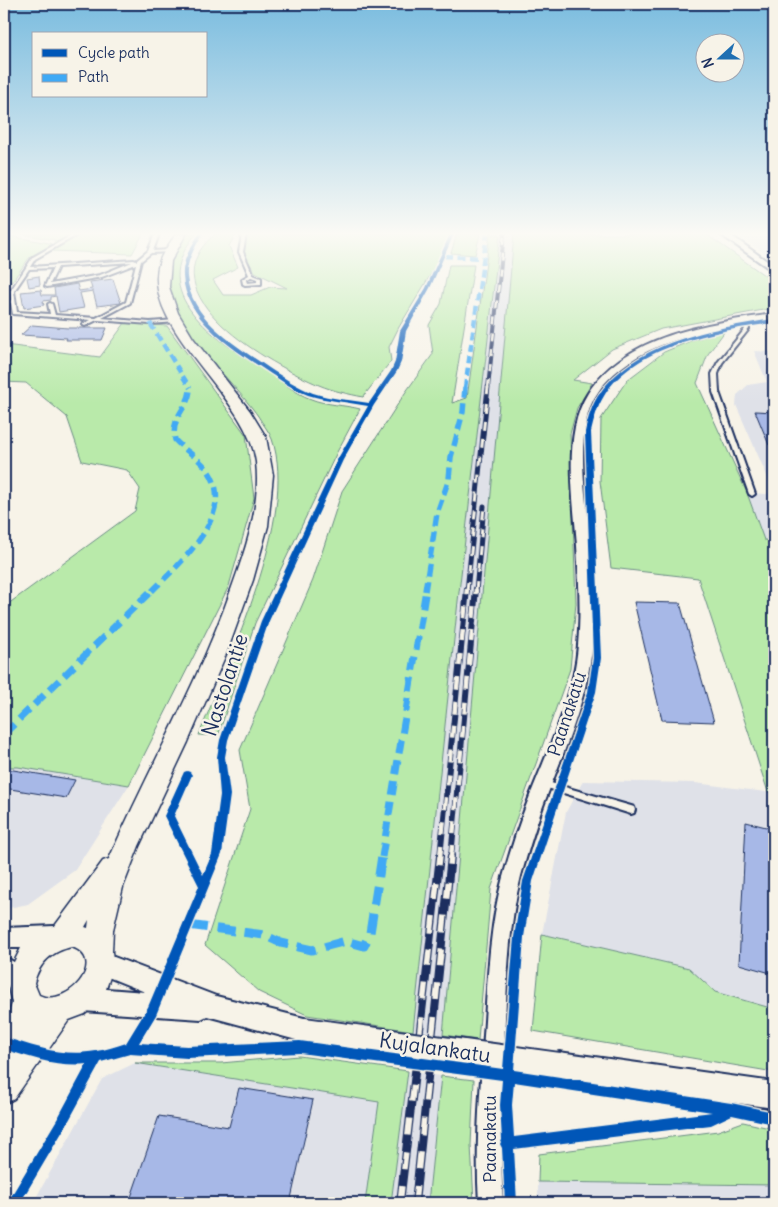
<svg xmlns="http://www.w3.org/2000/svg" width="778" height="1207" font-family="Delius,sans-serif">
	<style>
		.built { fill: #dfe1e8 }
		.green { fill: #b9eaaa; stroke: #6a8c84 }
		.building { fill: #a7b8e7; stroke: #1b2f5e }
		.lines { fill: none; stroke-linecap: round; stroke-linejoin: round }
		.service-casing { stroke: #1b2f5e; stroke-width: 4 }
		.minor-casing { stroke: #1b2f5e; stroke-width: 4 }
		.tertiary-casing { stroke: #1b2f5e; stroke-width: 4 }
		.secondary-casing { stroke: #1b2f5e; stroke-width: 3 }
		.service { fill: #f7f3e8; fill-rule: evenodd }
		.minor { fill: #f7f3e8; fill-rule: evenodd }
		.tertiary { fill: #f7f3e8; fill-rule: evenodd }
		.secondary { fill: #f7f3e8; fill-rule: evenodd }
		.rail-far3-casing { stroke: #1b2f5e; stroke-width: 4 }
		.rail-far2-casing { stroke: #1b2f5e; stroke-width: 5 }
		.rail-far1-casing { stroke: #1b2f5e; stroke-width: 6 }
		.rail-casing { stroke: #1b2f5e; stroke-width: 8 }
		.rail-far3 { stroke: #f7f3e8; stroke-width: 2.5; stroke-dasharray: 8; stroke-linecap: butt }
		.rail-far2 { stroke: #f7f3e8; stroke-width: 3; stroke-dasharray: 9; stroke-linecap: butt }
		.rail-far1 { stroke: #f7f3e8; stroke-width: 4.5; stroke-dasharray: 12; stroke-linecap: butt }
		.rail { stroke: #f7f3e8; stroke-width: 5.5; stroke-dasharray: 17; stroke-linecap: butt }
		.tertiary-bridge-casing { stroke: #1b2f5e; stroke-width: 28; stroke-linecap: butt }
		.tertiary-bridge { stroke: #f7f3e8; stroke-width: 24 }
		.quiet-far3 { stroke: #3fa9f5; stroke-width: 4.5; stroke-dasharray: 8 4.5; stroke-linecap: butt }
		.quiet-far2 { stroke: #3fa9f5; stroke-width: 5.5; stroke-dasharray: 11 5.5; stroke-linecap: butt }
		.quiet-far1 { stroke: #3fa9f5; stroke-width: 7; stroke-dasharray: 14 7; stroke-linecap: butt }
		.quiet { stroke: #3fa9f5; stroke-width: 9; stroke-dasharray: 19 9; stroke-linecap: butt }
		.cycleway-casing { stroke: #f7f3e8; stroke-width: 3 }
		.cycleway { fill: #0057b8; fill-rule: evenodd }
		.labels { text-anchor: middle; stroke-width: 5; stroke-linejoin: round; paint-order: stroke }
		.street-label { font-size: 18px; fill: #1b2f5e; stroke: #f7f3e8 }
		.near-street-label { font-size: 21px; fill: #1b2f5e; stroke: #f7f3e8 }
	</style>
	<rect width="100%" height="100%" fill="#f7f3e8"/>
	<filter id="ink" filterUnits="userSpaceOnUse"><feTurbulence type="fractalNoise" baseFrequency=".02" numOctaves="2"/><feDisplacementMap in="SourceGraphic" scale="10" xChannelSelector="R" yChannelSelector="G"/><feConvolveMatrix kernelMatrix="1 2 1 2 8 2 1 2 1" color-interpolation-filters="sRGB"/></filter>
	<g filter="url(#ink)">
		<path class="built" d="M 500,234 L 514,234 L 443,1035 L 413,1031 L 458,601 Z
			M 736,234 L 774,234 L 774,260 Z
			M 754,351 L 774,352 L 774,541 L 764,540 L 747,493 L 766,494 L 774,492 L 736,405 L 737,395 L 748,385 L 767,382 Z
			M 4,767 L 18,767 L 129,785 L 75,870 L 28,904 L 4,909 Z
			M 583,781 L 695,783 L 774,793 L 774,1009 L 715,992 L 689,968 L 542,934 L 566,812 Z
			M 135,1063 L 380,1102 L 365,1203 L 33,1203 L 102,1079 Z
			M 408,1071 L 441,1076 L 428,1203 L 391,1203 Z
			M 538,1182 L 774,1185 L 774,1203 L 538,1203 Z"/>
		<path class="green" d="M 22,234 L 143,234 L 132,254 L 51,251 L 55,240 Z
			M 186,234 L 196,234 C 144,295 217,339 262,369 C 278,378 294,393 311,399 C 326,405 345,405 360,409 L 337,452 L 255,623 L 218,736 L 199,735 C 228,661 299,515 272,439 C 269,431 262,423 258,416 C 233,380 160,317 168,272 C 171,257 178,246 186,234 Z
			M 215,234 L 236,234 L 229,246 L 238,267 L 213,280 L 223,295 L 251,295 L 270,287 L 287,288 L 255,272 L 242,251 L 246,234 L 449,234 L 440,259 L 399,327 L 389,347 L 391,361 L 363,397 C 349,394 333,391 319,385 C 272,365 142,295 215,234 Z
			M 457,234 L 480,234 L 475,255 L 451,253 Z
			M 490,234 L 500,234 L 458,601 L 413,1031 L 307,1015 L 259,992 L 205,945 L 250,809 L 240,750 L 313,580 L 342,491 L 405,393 L 433,354 L 429,325 L 441,304 L 449,265 L 474,265 L 452,403 L 467,398 Z
			M 514,234 L 706,234 L 774,282 L 774,308 L 661,329 L 612,349 L 573,380 L 592,383 L 577,408 L 570,434 L 576,603 L 570,669 L 491,889 L 478,1040 L 443,1035 Z
			M 4,235 L 49,243 L 52,244 L 29,258 L 11,283 L 4,284 Z
			M 125,323 L 167,326 L 246,435 L 254,498 L 229,586 L 129,785 L 18,767 L 4,767 L 4,607 L 135,511 L 140,489 L 127,470 L 82,461 L 67,417 L 26,383 L 4,382 L 4,337 L 5,345 L 100,357 Z
			M 725,331 L 708,354 L 697,383 L 747,493 L 764,540 L 774,541 L 774,793 L 768,792 L 698,578 L 611,568 L 600,481 L 601,419 L 627,380 L 664,352 L 693,340 Z
			M 542,934 L 689,968 L 715,992 L 774,1009 L 774,1072 L 533,1031 Z
			M 299,1056 L 408,1071 L 391,1203 L 365,1203 L 379,1102 L 135,1063 L 221,1063 Z
			M 441,1076 L 474,1080 L 471,1145 L 474,1203 L 428,1203 Z
			M 743,1122 L 774,1129 L 774,1185 L 538,1182 L 539,1154 L 718,1131 Z"/>
		<path class="building" d="M 39,276 L 40,285 L 29,287 L 27,278 Z
			M 113,279 L 121,303 L 97,306 L 93,291 L 80,293 L 84,308 L 59,312 L 56,296 L 51,297 L 51,300 L 43,301 L 44,305 L 24,308 L 21,292 L 41,290 L 42,295 L 55,295 L 54,288 L 77,284 L 79,291 L 92,289 L 90,282 Z
			M 32,325 L 68,328 L 107,328 L 102,340 L 66,340 L 67,338 L 21,335 Z
			M 755,411 L 774,412 L 774,445 L 769,445 Z
			M 634,602 L 680,603 L 714,722 L 662,720 Z
			M 7,769 L 75,780 L 66,798 L 4,788 L 4,774 Z
			M 746,822 L 774,829 L 774,974 L 739,964 Z
			M 239,1088 L 313,1100 L 290,1203 L 129,1203 L 159,1116 L 229,1127 Z"/>
		<g class="lines">
			<g class="service-casing">
				<path id="service" d="M 74,234 L 79,234 L 35,259 L 30,267 L 134,260 L 136,261 L 148,251 L 155,234 L 159,234 L 153,251 L 170,250 L 172,251 L 170,252 L 151,253 L 141,261 L 130,303 L 102,318 L 150,322 L 175,320 L 177,321 L 177,322 L 150,324 L 97,320 L 85,326 L 83,325 L 83,324 L 91,320 L 13,314 L 11,303 L 4,304 L 4,302 L 11,300 L 10,292 L 4,292 L 4,290 L 11,290 L 33,257 ZM 132,262 L 100,275 L 50,284 L 58,267 ZM 136,264 L 126,302 L 96,318 L 55,315 L 52,304 L 50,303 L 48,304 L 50,314 L 17,312 L 14,291 L 29,269 L 53,268 L 45,286 L 47,287 L 102,277 Z
					M 242,234 L 246,234 L 243,252 L 253,275 L 261,278 L 261,284 L 245,285 L 243,284 L 242,279 L 249,275 L 239,252 ZM 251,277 L 257,279 L 257,282 L 247,283 L 246,280 Z
					M 743,320 L 747,321 L 749,329 L 722,363 L 718,374 L 719,392 L 755,494 L 752,496 L 749,494 L 713,392 L 712,374 L 718,362 L 745,329 Z
					M 544,781 L 631,806 L 634,807 L 635,810 L 634,813 L 631,814 L 541,786 L 540,784 L 541,782 Z"/>
			</g>
			<g class="minor-casing">
				<path id="minor" d="M 720,234 L 729,234 L 774,266 L 774,272 Z
					M 774,314 L 774,320 C 714,329 637,338 598,392 C 572,428 587,501 590,543 C 592,574 594,605 593,635 C 590,692 568,741 548,793 C 537,820 529,848 521,876 C 509,922 508,971 505,1018 C 502,1080 499,1141 503,1203 L 479,1203 C 475,1143 481,1082 485,1021 C 488,973 490,923 503,877 C 511,848 520,820 531,793 C 550,745 574,697 578,645 C 581,612 579,579 577,546 C 574,500 562,433 588,393 C 626,334 711,323 774,314 Z"/>
			</g>
			<g class="tertiary-casing">
				<path id="tertiary" d="M 54,926 L 62,930 L 65,937 L 62,944 L 54,948 L 4,948 L 4,928 Z
					M 101,952 L 216,996 L 304,1018 L 313,1021 L 316,1030 L 313,1039 L 304,1042 L 207,1016 L 201,1019 L 82,1011 L 74,1007 L 70,999 L 74,991 L 82,987 L 145,992 L 93,971 L 89,963 L 93,955 Z
					M 4,957 C 16,962 26,969 31,981 L 27,989 L 19,992 L 4,983 Z
					M 559,1052 L 774,1082 L 774,1108 L 559,1078 L 550,1074 L 546,1065 L 550,1056 Z"/>
			</g>
			<g class="secondary-casing">
				<path id="secondary" d="M 176,234 L 186,234 L 171,261 L 169,287 L 178,313 L 193,338 L 250,411 L 266,437 L 273,475 L 268,526 L 253,580 L 227,652 L 188,742 L 139,846 L 123,887 L 113,930 L 112,952 L 114,965 L 106,989 L 97,1003 L 85,1014 L 69,1020 L 14,1099 L 4,1104 L 4,1032 L 12,1003 L 7,983 L 10,970 L 21,948 L 32,938 L 54,927 L 103,861 L 109,859 C 149,768 199,682 232,587 C 246,548 261,505 256,462 C 248,395 137,326 160,260 C 163,251 171,242 176,234 ZM 89,920 L 88,928 L 85,927 ZM 72,947 C 109,960 67,1009 39,995 L 34,983 C 39,963 52,951 72,947 Z"/>
			</g>
			<use href="#service" class="service"/>
			<use href="#minor" class="minor"/>
			<use href="#tertiary" class="tertiary"/>
			<use href="#secondary" class="secondary"/>
			<g class="rail-far3-casing">
				<path id="rail-far3" d="M 488,388 L 504,234"/>
			</g>
			<g class="rail-far2-casing">
				<path id="rail-far2" d="M 467,591 L 488,387
					M 476,591 L 484,506"/>
			</g>
			<g class="rail-far1-casing">
				<path id="rail-far1" d="M 440,857 L 467,589
					M 451,857 L 476,589"/>
			</g>
			<g class="rail-casing">
				<path id="rail" d="M 400,1203 L 440,856
					M 415,1203 L 451,856"/>
			</g>
			<use href="#rail-far3" class="rail-far3"/>
			<use href="#rail-far2" class="rail-far2"/>
			<use href="#rail-far1" class="rail-far1"/>
			<use href="#rail" class="rail"/>
			<g class="tertiary-bridge-casing">
				<path id="tertiary-bridge" d="M 304,1030 L 559,1065"/>
			</g>
			<use href="#tertiary-bridge" class="tertiary-bridge"/>
			<path class="quiet-far3" d="M 444,256 L 483,258
				M 150,323 L 190,388
				M 465,388 L 487,234"/>
			<path class="quiet-far2" d="M 152,591 C 179,564 237,514 209,472 C 201,459 185,451 175,440 C 170,415 191,407 190,387
				M 425,591 L 437,513 L 449,479 L 451,457 L 463,412 L 465,387"/>
			<path class="quiet-far1" d="M 4,734 L 153,589
				M 382,857 L 426,589"/>
			<path class="quiet" d="M 188,925 L 264,935 L 281,943 L 312,950 L 346,941 L 364,946 L 370,933 L 382,856"/>
			<g class="cycleway-casing">
				<path id="cycleway" d="M 199,234 L 203,234 C 195,247 186,261 187,277 C 191,320 237,346 269,368 C 283,377 297,387 313,393 C 331,399 351,400 369,403 L 391,371 L 395,362 L 400,331 L 426,288 L 450,234 L 454,234 L 430,288 L 406,331 L 401,362 L 397,371 L 374,405 L 343,460 L 269,621 L 228,740 L 225,757 L 230,795 L 222,854 L 156,1015 L 139,1043 L 187,1046 L 300,1041 L 503,1069 L 514,937 L 523,881 L 588,692 L 593,658 L 585,432 C 588,418 592,404 600,393 C 638,341 715,328 774,319 L 774,323 C 719,330 635,345 604,396 C 597,407 594,420 591,432 L 601,658 L 596,692 L 533,881 L 524,937 L 514,1070 L 731,1103 L 774,1112 L 774,1124 L 732,1115 L 711,1125 L 514,1149 L 517,1203 L 505,1203 L 502,1148 L 500,1144 L 502,1140 L 500,1105 L 502,1080 L 300,1053 L 187,1058 L 130,1054 L 101,1062 L 67,1124 L 20,1203 L 7,1203 L 59,1116 L 87,1064 C 58,1067 31,1058 4,1049 L 4,1037 C 36,1047 62,1057 96,1051 C 106,1050 116,1046 126,1043 L 148,1007 L 199,886 L 164,816 L 184,772 L 187,771 L 190,772 L 192,775 L 174,816 L 203,875 L 212,854 L 220,795 L 217,757 L 220,740 L 261,621 L 337,460 L 368,406 C 348,402 327,401 308,395 C 292,389 279,379 265,370 C 233,349 185,319 183,276 C 182,260 191,247 199,234 ZM 514,1082 L 712,1112 L 514,1137 L 512,1105 Z"/>
			</g>
			<use href="#cycleway" class="cycleway"/>
		</g>
	</g>
	<linearGradient id="sky" x2="0" y2="1"><stop stop-color="#7abcdf"/><stop offset="0.58" stop-color="#fbfaf5"/><stop offset="1" stop-color="#fbfaf5" stop-opacity="0"/></linearGradient>
	<rect width="778" height="403" fill="url(#sky)"/>
	<g class="labels">
		<g class="street-label">
			<text transform="translate(567 714) rotate(-72)" y="6">Paanakatu</text>
			<text transform="translate(490 1139) rotate(-90)" y="6">Paanakatu</text>
		</g>
		<g class="near-street-label">
			<text transform="translate(225 685) rotate(-72)" y="7">Nastolantie</text>
			<text transform="translate(435 1048) rotate(8)" y="7">Kujalankatu</text>
		</g>
	</g>
	<rect width="778" height="1207" fill="none" stroke="#f7f3e8" stroke-width="20"/>
	<rect x="10" y="10" width="758" height="1187" fill="none" stroke="#1b2f5e" stroke-width="2" filter="url(#ink)"/>
	<rect x="32" y="32" width="175" height="65" fill="#f7f3e8" stroke="#9fa5b1"/>
	<rect x="42" y="49" width="25" height="8" fill="#0057b8" stroke="#9fa5b1"/>
	<text x="78" y="58" font-size="15" fill="#1b2f5e">Cycle path</text>
	<rect x="42" y="74" width="25" height="8" fill="#3fa9f5" stroke="#9fa5b1"/>
	<text x="78" y="82" font-size="15" fill="#1b2f5e">Path</text>
	<g transform="translate(720 58) rotate(249)"><circle r="24" fill="#f7f3e8" stroke="#9fa5b1"/>
	<path d="M0-4L9 19L0 12L-9 19Z" fill="#1f6fb2"/>
	<text y="-8" font-size="14" font-weight="bold" text-anchor="middle" fill="#1b2f5e">N</text>
	</g>
</svg>
